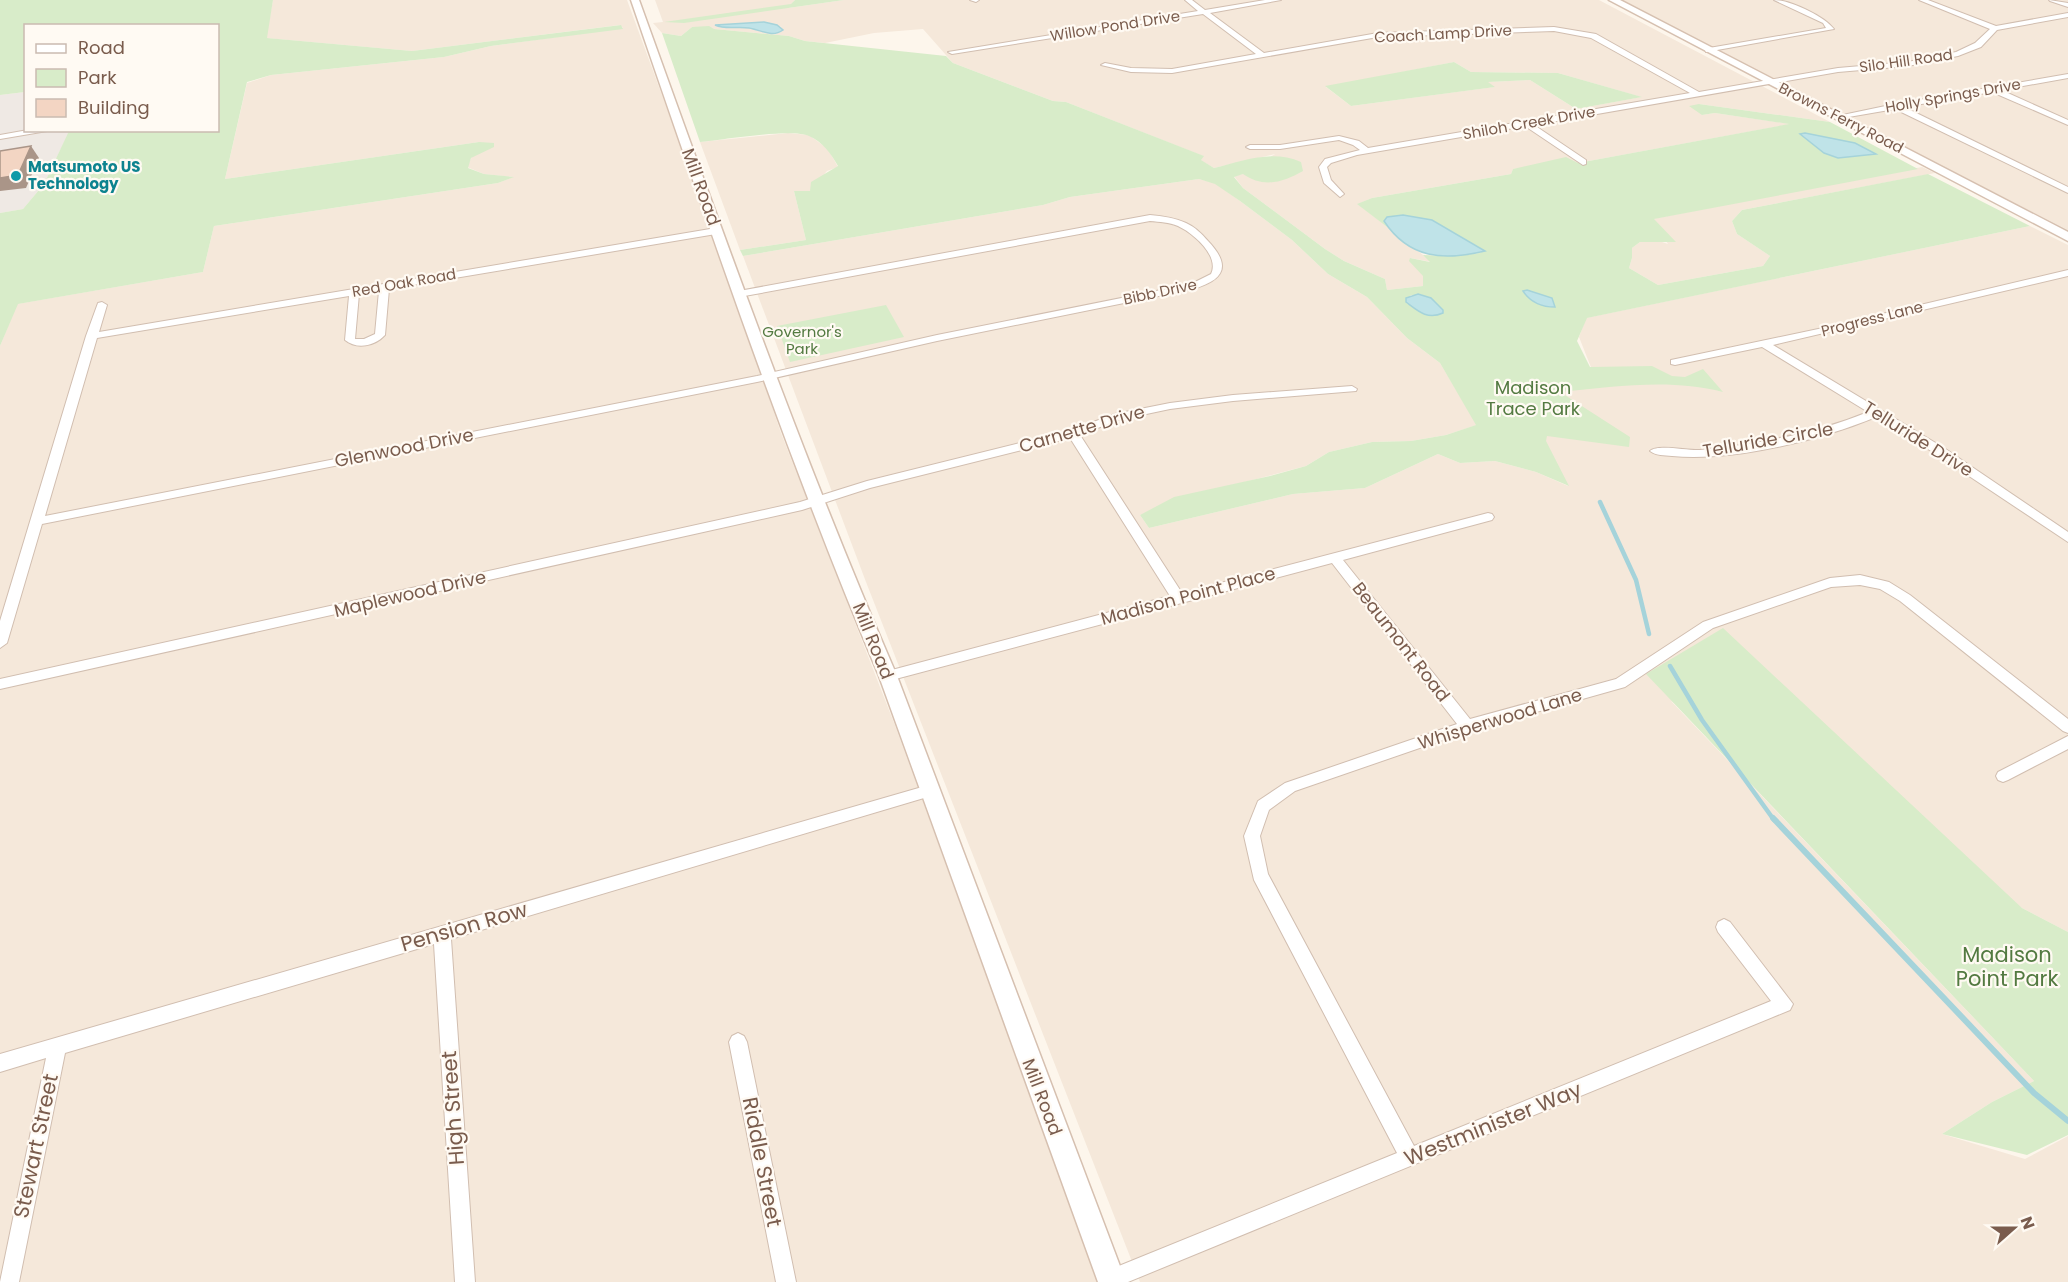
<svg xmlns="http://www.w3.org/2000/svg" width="2068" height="1282" font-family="Poppins,sans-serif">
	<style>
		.residential { fill: #f5e8da; fill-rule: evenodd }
		.industrial { fill: #efe9e4 }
		.green { fill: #d8ecc9; fill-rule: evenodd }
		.water { fill: #bfe3e8; stroke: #a5d3da; stroke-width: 1.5 }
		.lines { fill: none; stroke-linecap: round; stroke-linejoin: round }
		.stream-far1 { stroke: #a5d3da; stroke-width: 4.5 }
		.stream { stroke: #a5d3da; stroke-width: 6 }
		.street-casing { stroke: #d1beb0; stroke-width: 2 }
		.secondary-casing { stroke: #d6c0b0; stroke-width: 3 }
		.street { fill: #fff; fill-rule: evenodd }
		.secondary { fill: #fff; fill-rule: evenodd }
		.shaded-wall { fill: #aa9588 }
		.building { fill: #f3d5c3; stroke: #aa9588; stroke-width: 1.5 }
		.culture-dot { fill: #0f9aa8; stroke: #fffaf3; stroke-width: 2 }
		.labels { text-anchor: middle; stroke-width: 4.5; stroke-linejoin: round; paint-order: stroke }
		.far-street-label { font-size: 15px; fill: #7a5c4d; stroke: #fffaf3 }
		.far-culture-label { font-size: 15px; font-weight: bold; fill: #0d838f; stroke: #fffaf3; text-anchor: start }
		.far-park-label { font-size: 15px; fill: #537a41; stroke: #fffaf3 }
		.street-label { font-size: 18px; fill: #7a5c4d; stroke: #fffaf3 }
		.park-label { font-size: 18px; fill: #537a41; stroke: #fffaf3 }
		.near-street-label { font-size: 21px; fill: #7a5c4d; stroke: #fffaf3 }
		.near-park-label { font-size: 21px; fill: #537a41; stroke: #fffaf3 }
	</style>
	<rect width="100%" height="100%" fill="#fdf6ec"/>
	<path class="residential" d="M 273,0 L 627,0 L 709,223 L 781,433 L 896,728 L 1098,1282 L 0,1282 L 0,346 L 17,304 L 203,272 L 214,226 L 498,183 L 513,177 L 484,174 L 467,167 L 479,142 L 225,179 L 247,83 L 271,75 L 444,57 L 491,46 L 623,28 L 620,25 L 412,51 L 266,38 Z
		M 655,0 L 795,0 L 788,8 L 844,0 L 1599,0 L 1830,122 L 1699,104 L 1702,115 L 1715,113 L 1791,124 L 1578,163 L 1513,169 L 1511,174 L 1372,198 L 1358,204 L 1432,262 L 1410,258 L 1423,275 L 1423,286 L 1387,290 L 1385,279 L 1344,261 L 1325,249 L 1243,188 L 1234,176 L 1243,174 L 1275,154 L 1214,168 L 1200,160 L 1203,156 L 1066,102 L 1053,101 L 953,63 L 923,29 L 874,33 L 825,43 L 805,41 L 789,36 L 692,27 L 681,36 L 662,33 L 653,23 L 663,22 ZM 764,22 L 782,27 L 758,31 L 749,28 L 716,27 ZM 1454,62 L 1471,72 L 1558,73 L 1641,97 L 1576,109 L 1530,80 L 1487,82 L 1494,87 L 1351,106 L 1326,87 Z
		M 1620,0 L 2068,0 L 2068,230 L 1795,91 Z
		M 788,133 L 809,135 L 828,149 L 838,167 L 827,171 L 810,191 L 794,191 L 806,240 L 740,250 L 700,142 Z
		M 1922,167 L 1935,173 L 1742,210 L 1732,221 L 1737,234 L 1770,256 L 1763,266 L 1658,285 L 1629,268 L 1632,258 L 1632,248 L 1640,242 L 1659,241 L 1668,244 L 1652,219 Z
		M 1199,179 L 1215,183 L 1240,201 L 1292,240 L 1328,274 L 1367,297 L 1407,338 L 1440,363 L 1477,425 L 1446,435 L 1411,441 L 1372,442 L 1329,452 L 1306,466 L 1226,487 L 1140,515 L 1149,528 L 1293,494 L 1365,488 L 1438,454 L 1460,463 L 1495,461 L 1536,472 L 1568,486 L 1520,395 L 1596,380 L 1579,337 L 1586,318 L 2030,226 L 2068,245 L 2068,932 L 2022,908 L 1671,701 L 2034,1081 L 1992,1102 L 1942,1134 L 2025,1159 L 2068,1136 L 2068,1282 L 1140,1282 L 866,582 L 743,256 L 1043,205 L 1070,197 Z"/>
	<path class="industrial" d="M 25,92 L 26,130 L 69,132 L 44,184 L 23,209 L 0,213 L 0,95 Z"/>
	<path class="green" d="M 0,0 L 273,0 L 267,38 L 412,51 L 621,25 L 623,29 L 491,46 L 444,57 L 271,75 L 247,82 L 225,179 L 479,142 L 494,143 L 494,147 L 471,158 L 468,168 L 484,174 L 514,177 L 498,183 L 214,226 L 203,272 L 18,304 L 0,346 L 0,213 L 23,209 L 44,184 L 69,131 L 218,130 L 218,26 L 26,26 L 25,92 L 0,95 Z
		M 795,0 L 844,0 L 684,23 L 664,22 L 791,4 Z
		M 709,26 L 714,29 L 789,36 L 805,41 L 946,56 L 953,63 L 1053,101 L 1066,102 L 1204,156 L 1201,160 L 1214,168 C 1243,161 1272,149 1301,162 L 1303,171 C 1282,183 1263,188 1243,174 L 1234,177 L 1243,188 L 1325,249 L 1344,261 L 1385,279 L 1387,290 L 1423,286 L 1423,276 L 1409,261 L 1410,258 L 1430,262 L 1423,255 L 1451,256 L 1480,253 L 1482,249 L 1432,220 L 1385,223 L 1391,230 L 1357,204 L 1372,198 L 1511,174 L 1513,169 L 1566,157 L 1578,163 L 1789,124 L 1715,113 L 1702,115 L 1689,106 L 1699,104 L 1830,122 L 1918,169 L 1654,219 L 1676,242 L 1640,242 L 1632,248 L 1632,258 L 1629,268 L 1658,285 L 1763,266 L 1770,256 L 1737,234 L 1732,221 L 1742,210 L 1928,174 L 2030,226 L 1587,318 L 1577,341 L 1590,367 L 1652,366 L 1672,376 L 1685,377 L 1703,369 L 1723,392 C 1669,378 1614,387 1560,392 L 1630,437 L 1629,447 L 1547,436 L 1546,441 L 1569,486 L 1536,472 L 1495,461 L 1460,463 L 1438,454 L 1365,488 L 1293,494 L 1149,528 L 1140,515 L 1174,497 L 1270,476 L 1306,466 L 1329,452 L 1372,442 L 1411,441 L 1446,435 L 1476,425 L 1440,363 L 1407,338 L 1367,297 L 1328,274 L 1292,240 L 1240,201 L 1215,184 L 1199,179 L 1070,197 L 1043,205 L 743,256 L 740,250 L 806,240 L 794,191 L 810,191 L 811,182 L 838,166 C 831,154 823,142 809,136 C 791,128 723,140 700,142 L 662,33 L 681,36 L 692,27 ZM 1411,295 L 1431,298 L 1443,310 L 1421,312 L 1406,302 Z
		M 1454,62 L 1471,72 L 1558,73 L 1642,97 L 1576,109 L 1530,80 L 1488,82 L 1495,87 L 1351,106 L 1325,86 Z
		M 886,305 L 904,337 L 790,362 L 777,326 Z
		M 1723,628 L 2022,908 L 2068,932 L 2068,1135 L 2027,1155 L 1942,1134 L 1992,1102 L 2034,1081 L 1646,674 Z"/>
	<path class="water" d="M 764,22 L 777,25 L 783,30 C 772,38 761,30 749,28 C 737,26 726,30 715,25 Z
		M 1805,133 L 1855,143 L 1876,154 L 1838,158 L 1824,153 L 1800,134 Z
		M 1403,215 L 1432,220 L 1485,251 C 1444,261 1409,259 1384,221 L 1387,217 Z
		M 1527,290 L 1552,298 L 1555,307 C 1542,307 1531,303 1523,291 Z
		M 1418,294 L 1431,298 L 1443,310 L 1443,313 C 1427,320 1418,311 1406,302 L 1406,298 Z"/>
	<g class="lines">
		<path class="stream-far1" d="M 1600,502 L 1636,580 L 1649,634
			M 1670,666 L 1702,720 L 1774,820"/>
		<path class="stream" d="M 1773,818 L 2034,1093 L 2068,1121"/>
		<g class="street-casing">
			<path id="street" d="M 970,0 L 979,0 L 976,2 Z
				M 1185,0 L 1192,0 L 1205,10 L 1265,0 L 1281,0 L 1210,13 L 1264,53 L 1378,33 L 1554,27 L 1596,34 L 1699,92 L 1838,68 L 1908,62 L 1956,52 L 1975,43 L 1990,29 L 1919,0 L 1928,0 L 1996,26 L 2068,13 L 2068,17 L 1997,30 L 1981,47 L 1958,56 L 1908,66 L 1838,72 L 1534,125 L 1586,160 L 1586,164 L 1583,165 L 1525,126 L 1357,155 L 1331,163 L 1327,167 L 1331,180 L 1344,194 L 1340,197 L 1324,183 L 1319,167 L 1325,159 L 1360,150 L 1353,145 L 1339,140 L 1280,149 L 1250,149 L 1246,147 L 1250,145 L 1280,145 L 1339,136 L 1359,141 L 1368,148 L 1690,93 L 1591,38 L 1554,31 L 1378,37 L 1172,73 L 1131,72 L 1101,65 L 1105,63 L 1131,68 L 1172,69 L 1256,54 L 1203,14 L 952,54 L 948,52 L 1198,11 Z
				M 1774,0 C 1790,0 1824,16 1834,29 L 1706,52 L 1705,50 L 1709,48 L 1826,28 L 1823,23 Z
				M 2049,0 L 2068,3 L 2068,7 L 2050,1 Z
				M 2068,74 L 2068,78 L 2001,90 L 2068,120 L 2068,125 L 1992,92 L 1904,107 L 2068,187 L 2068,193 L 1895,109 L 1837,119 L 1833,117 L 1895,104 Z
				M 28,130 L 53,130 L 0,139 L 0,135 Z
				M 1150,215 C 1163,216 1175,218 1186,223 C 1195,227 1202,234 1208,241 C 1232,266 1224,280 1193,289 L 937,341 L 757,382 L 42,524 L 7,643 L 0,648 L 0,621 L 86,336 L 98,303 L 102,302 L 107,305 L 99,332 L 716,228 L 721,231 L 716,234 L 389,289 L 385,335 C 375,346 357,350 345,340 L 349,296 L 97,338 L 45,516 L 757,376 L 937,335 L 1191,284 L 1211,274 C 1220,256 1193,233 1178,226 C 1169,222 1160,222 1150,221 L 739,297 L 734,294 L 739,291 ZM 379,291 L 375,334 L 364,339 L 355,339 L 359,294 Z
				M 2068,270 L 2068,276 L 1773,345 L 1944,448 L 2068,532 L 2068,542 L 1936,454 L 1876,417 C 1821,440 1732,462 1672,456 C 1664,455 1656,456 1650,451 C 1658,444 1688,451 1700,450 C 1757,444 1815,434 1868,412 L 1762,347 L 1675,365 L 1671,364 L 1671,360 L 1823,328 Z
				M 1352,386 L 1357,389 L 1356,391 L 1233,401 L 1170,409 L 1118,420 L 1080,435 L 1182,593 L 1488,513 L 1492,514 L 1494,517 L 1492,520 L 1343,560 L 1470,719 L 1616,679 L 1703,622 L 1830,578 L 1860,575 L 1889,582 L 1910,595 L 2068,719 L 2068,733 L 2063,731 L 1900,601 L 1880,589 L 1860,585 L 1831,587 L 1713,628 L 1625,687 L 1469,731 L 1295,791 L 1269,810 L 1260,836 L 1268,874 L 1414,1146 L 1771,1001 L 1718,932 L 1716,927 L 1718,922 L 1724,919 L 1730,922 L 1793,1004 L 1790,1010 L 1128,1282 L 1102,1282 L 1101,1279 L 1104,1272 L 1397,1153 L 1254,880 L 1244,836 L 1258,801 L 1285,783 L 1457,724 L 1332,563 L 888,681 L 883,680 L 881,676 L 883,672 L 888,671 L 1170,596 L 1070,438 L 870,488 L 802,510 L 0,689 L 0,679 L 800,502 L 867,481 L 1069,431 L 1115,414 L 1170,403 L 1233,395 Z
				M 2068,736 L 2068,749 L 2008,780 L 2003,782 L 1998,780 L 1996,776 L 1998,772 Z
				M 929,785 L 934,787 L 937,791 L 934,795 L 451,939 L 475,1282 L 455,1282 L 434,944 L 65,1053 L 19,1282 L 0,1282 L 46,1058 L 0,1072 L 0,1054 Z
				M 738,1033 L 744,1036 L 747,1042 L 796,1282 L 776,1282 L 729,1042 L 732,1036 Z"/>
		</g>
		<g class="secondary-casing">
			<path id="secondary" d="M 631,0 L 639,0 C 721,227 801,455 897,676 L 1126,1282 L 1098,1282 L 879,676 C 786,455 709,227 631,0 Z
				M 1609,0 L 1620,0 L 2068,232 L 2068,241 Z"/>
		</g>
		<use href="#street" class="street"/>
		<use href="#secondary" class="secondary"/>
	</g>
	<path class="shaded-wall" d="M 31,146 L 39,158 L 26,188 L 0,191 L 0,178 Z"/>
	<path class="building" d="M 31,146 L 18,175 L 0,178 L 0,151 Z"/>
	<circle class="culture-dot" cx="16" cy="176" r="6"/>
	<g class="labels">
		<g class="far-street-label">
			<text transform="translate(1115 26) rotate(-9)" y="5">Willow Pond Drive</text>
			<text transform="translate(1443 34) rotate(-3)" y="5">Coach Lamp Drive</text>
			<text transform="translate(1906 61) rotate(-8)" y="5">Silo Hill Road</text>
			<text transform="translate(1953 96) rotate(-10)" y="5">Holly Springs Drive</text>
			<text transform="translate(1841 118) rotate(27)" y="5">Browns Ferry Road</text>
			<text transform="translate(1529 123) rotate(-10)" y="5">Shiloh Creek Drive</text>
			<text transform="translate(404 283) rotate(-10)" y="5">Red Oak Road</text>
			<text transform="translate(1160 292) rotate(-12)" y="5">Bibb Drive</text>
			<text transform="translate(1872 319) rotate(-14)" y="5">Progress Lane</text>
		</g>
		<g class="far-culture-label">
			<text x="28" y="172">Matsumoto US<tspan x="28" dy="17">Technology</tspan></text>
		</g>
		<g class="far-park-label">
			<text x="802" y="337">Governor's<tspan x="802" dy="17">Park</tspan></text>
		</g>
		<g class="street-label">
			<text transform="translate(701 187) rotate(70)" y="6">Mill Road</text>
			<text transform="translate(1082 429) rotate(-16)" y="6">Carnette Drive</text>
			<text transform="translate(1918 439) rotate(32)" y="6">Telluride Drive</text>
			<text transform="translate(1768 440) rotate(-10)" y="6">Telluride Circle</text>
			<text transform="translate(404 448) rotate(-11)" y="6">Glenwood Drive</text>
			<text transform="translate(410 594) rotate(-13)" y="6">Maplewood Drive</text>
			<text transform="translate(1188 596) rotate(-15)" y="6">Madison Point Place</text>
			<text transform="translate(873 641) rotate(68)" y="6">Mill Road</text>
			<text transform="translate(1401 642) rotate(52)" y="6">Beaumont Road</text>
			<text transform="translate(1500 719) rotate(-17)" y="6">Whisperwood Lane</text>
			<text transform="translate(1042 1097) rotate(69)" y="6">Mill Road</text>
		</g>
		<g class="park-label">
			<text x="1533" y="394">Madison<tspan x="1533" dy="21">Trace Park</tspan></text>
		</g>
		<g class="near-street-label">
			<text transform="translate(464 927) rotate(-16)" y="7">Pension Row</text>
			<text transform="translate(453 1108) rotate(-94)" y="7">High Street</text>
			<text transform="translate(1493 1124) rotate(-22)" y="7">Westminister Way</text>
			<text transform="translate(36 1146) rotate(-78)" y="7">Stewart Street</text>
			<text transform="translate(762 1162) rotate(79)" y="7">Riddle Street</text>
		</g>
		<g class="near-park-label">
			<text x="2007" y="962">Madison<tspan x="2007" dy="24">Point Park</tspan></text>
		</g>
	</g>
	<rect x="24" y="24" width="195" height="108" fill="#fffaf3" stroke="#cabbb1" stroke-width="1.5"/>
	<rect x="36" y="44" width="30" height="9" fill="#ffffff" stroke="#cabbb1" stroke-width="1.5"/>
	<text x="78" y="54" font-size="18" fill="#7a5c4d">Road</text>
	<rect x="36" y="69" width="30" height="18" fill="#d8ecc9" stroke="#cabbb1" stroke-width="1.5"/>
	<text x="78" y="84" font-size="18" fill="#7a5c4d">Park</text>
	<rect x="36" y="99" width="30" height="18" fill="#f3d5c3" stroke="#cabbb1" stroke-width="1.5"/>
	<text x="78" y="114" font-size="18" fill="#7a5c4d">Building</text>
	<g transform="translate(2014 1228) rotate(69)" stroke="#fffaf3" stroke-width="4.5" paint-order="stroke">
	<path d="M0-4.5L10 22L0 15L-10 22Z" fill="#7a5c4d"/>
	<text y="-9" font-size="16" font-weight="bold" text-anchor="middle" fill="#7a5c4d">N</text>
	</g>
</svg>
